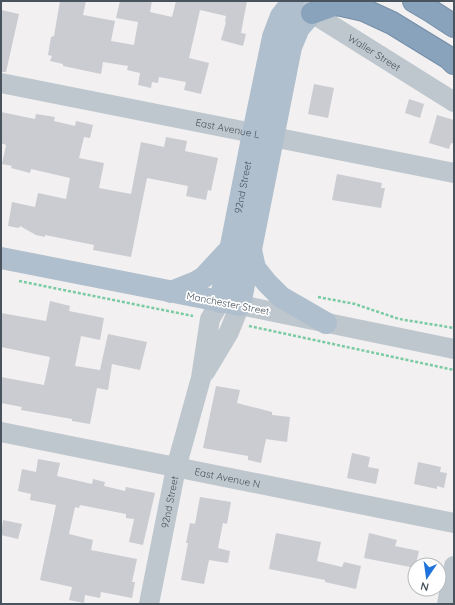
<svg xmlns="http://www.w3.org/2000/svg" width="455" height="605" font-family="Quicksand,sans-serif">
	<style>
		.building { fill: #caccd2 }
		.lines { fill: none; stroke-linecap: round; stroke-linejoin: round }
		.highway-casing { stroke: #748ea8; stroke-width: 24 }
		.path { stroke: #79cba2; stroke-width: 2.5; stroke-dasharray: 3 2; stroke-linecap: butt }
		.minor { stroke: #bec7ce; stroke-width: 20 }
		.major { stroke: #b0bfcd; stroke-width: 22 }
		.highway { stroke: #89a3bd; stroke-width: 22 }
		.labels { text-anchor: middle; stroke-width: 3.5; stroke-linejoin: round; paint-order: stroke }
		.street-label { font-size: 10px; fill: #48535d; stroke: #fff }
	</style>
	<rect width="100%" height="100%" fill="#f2f0f0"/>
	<path class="building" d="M 60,1 L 86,1 L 83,15 L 115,21 L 111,41 L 134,45 L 138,22 L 116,18 L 120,1 L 152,1 L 150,12 L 172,17 L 176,1 L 247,1 L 241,33 L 246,34 L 243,46 L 221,40 L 226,22 L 225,22 L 226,16 L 200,10 L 189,58 L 209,63 L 201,94 L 184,90 L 186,82 L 159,77 L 158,83 L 152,82 L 151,88 L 138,85 L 140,73 L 127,70 L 128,66 L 103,62 L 101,74 L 63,66 L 63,64 L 50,61 L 52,56 L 48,55 L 51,37 L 54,36 Z
		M 1,10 L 19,14 L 6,72 L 1,72 Z
		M 314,84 L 334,88 L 328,118 L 308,114 Z
		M 409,99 L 424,104 L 420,118 L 405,113 Z
		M 1,112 L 35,119 L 36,114 L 55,117 L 54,121 L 75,126 L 76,121 L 93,125 L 90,138 L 84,137 L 79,158 L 104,163 L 99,188 L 131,194 L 141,142 L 164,147 L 166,137 L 187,141 L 185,151 L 218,158 L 211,191 L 208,190 L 206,200 L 186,196 L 188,186 L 147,178 L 131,257 L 93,250 L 94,245 L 45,235 L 45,237 L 36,235 L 20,226 L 19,228 L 8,226 L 12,202 L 35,207 L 38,193 L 66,199 L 70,178 L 31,169 L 30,173 L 11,168 L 12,166 L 2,164 L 6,145 L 1,143 Z
		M 437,115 L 454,120 L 454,144 L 451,143 L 449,149 L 429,143 Z
		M 337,174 L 382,183 L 381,188 L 385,188 L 381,208 L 332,200 Z
		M 50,301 L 70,306 L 69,311 L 104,318 L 100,340 L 81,336 L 75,366 L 100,370 L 108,334 L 147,342 L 140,370 L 112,364 L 108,390 L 97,388 L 90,424 L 72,421 L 72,419 L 21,410 L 22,407 L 1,403 L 1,377 L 44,385 L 50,357 L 1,347 L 1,313 L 46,321 Z
		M 216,386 L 240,390 L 237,403 L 272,412 L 272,415 L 290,417 L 287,442 L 266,439 L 261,463 L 248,460 L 248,456 L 203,448 Z
		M 352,453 L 370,457 L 368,467 L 379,469 L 376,484 L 347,478 Z
		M 38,459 L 60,463 L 57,476 L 92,484 L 93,479 L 105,482 L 104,486 L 125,491 L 126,487 L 155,493 L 143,545 L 129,542 L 134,519 L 126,518 L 126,514 L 80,505 L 79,508 L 75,507 L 69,534 L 93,540 L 91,550 L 137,559 L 132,582 L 135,582 L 132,598 L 101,592 L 100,598 L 85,595 L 84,603 L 69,600 L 72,587 L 40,580 L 56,505 L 30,500 L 31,494 L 18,491 L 22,469 L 36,472 Z
		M 418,462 L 441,467 L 440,472 L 447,473 L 444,488 L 437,486 L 437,489 L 414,484 Z
		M 200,497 L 231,502 L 227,524 L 223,523 L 218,548 L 230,551 L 228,563 L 209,560 L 204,584 L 181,580 L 188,543 L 186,543 L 190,523 L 195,524 Z
		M 3,520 L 22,524 L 18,539 L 1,535 Z
		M 276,533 L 321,542 L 317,561 L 342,567 L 344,562 L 361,566 L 356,589 L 325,582 L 325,580 L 269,569 Z
		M 369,533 L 397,540 L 395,546 L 419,551 L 415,568 L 364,558 Z"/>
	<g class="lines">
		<g class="highway-casing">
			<path id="highway" d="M 414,1 L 431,11 L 454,26
				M 312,13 L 337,4 L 364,10 L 392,23 L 449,58 L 454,63"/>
		</g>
		<path class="path" d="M 19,281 L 193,316
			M 318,297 L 355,304 L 399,319 L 454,328
			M 249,326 L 454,370"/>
		<g class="minor">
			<path id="s1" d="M 297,1 L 312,13 L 454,102"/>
			<path id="s2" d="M 1,83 L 454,173"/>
			<path d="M 205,372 L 229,332 L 240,305 L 454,349"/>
			<path id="s3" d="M 1,432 L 454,523"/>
			<path id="s4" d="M 149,604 L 176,468 L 201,378 L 210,319 L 220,302"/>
			<path d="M 447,604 L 454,566"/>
		</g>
		<g class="major">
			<path d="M 251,250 L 255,268 L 267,283 L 281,297 L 326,323"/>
			<path d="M 1,258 L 240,305 L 291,47 L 299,28 L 312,13"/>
			<path d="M 171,292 L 196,282 L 204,277 L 230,249"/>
			<path id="s5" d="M 220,302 L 253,133 L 273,37 L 281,16 L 293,1"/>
		</g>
		<use href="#highway" class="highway"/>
	</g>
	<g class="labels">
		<g class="street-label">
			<text dy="4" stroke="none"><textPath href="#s1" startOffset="93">Waller Street</textPath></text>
			<text dy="4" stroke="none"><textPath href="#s2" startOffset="231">East Avenue L</textPath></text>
			<text dy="4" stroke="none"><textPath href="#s5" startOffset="117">92nd Street</textPath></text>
			<text transform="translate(228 303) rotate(11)" y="4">Manchester Street</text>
			<text dy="4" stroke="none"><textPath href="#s3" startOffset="231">East Avenue N</textPath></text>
			<text dy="4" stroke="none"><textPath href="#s4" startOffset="104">92nd Street</textPath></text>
		</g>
	</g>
	<rect width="455" height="605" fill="none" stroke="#48535d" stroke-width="4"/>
	<g transform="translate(427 577) rotate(193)"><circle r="19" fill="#ffffff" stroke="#b6babe"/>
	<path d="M0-3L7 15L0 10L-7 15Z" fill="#1f73dd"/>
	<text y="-6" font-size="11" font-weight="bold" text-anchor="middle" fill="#48535d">N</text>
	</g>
</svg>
